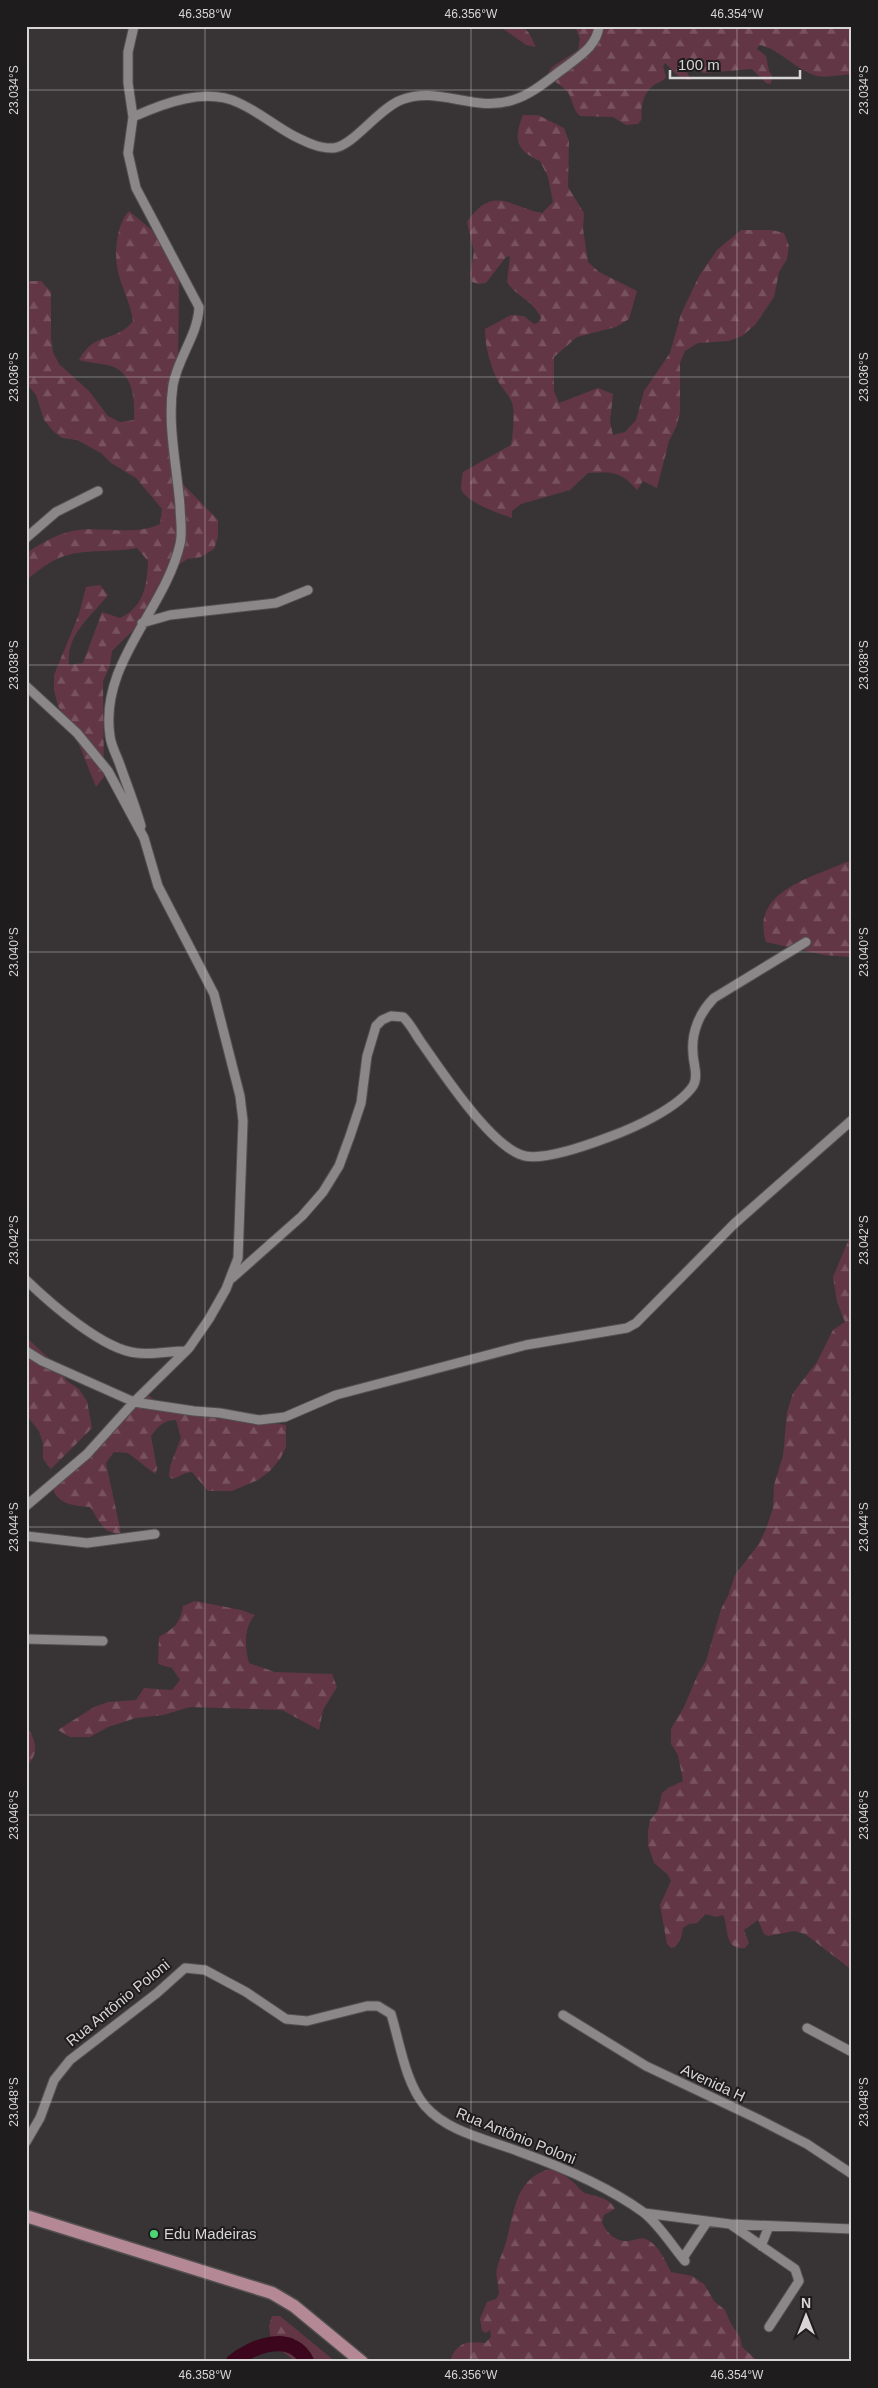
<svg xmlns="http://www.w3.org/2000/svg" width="878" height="2388" font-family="Helvetica,sans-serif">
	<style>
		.forest { fill: url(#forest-firs) }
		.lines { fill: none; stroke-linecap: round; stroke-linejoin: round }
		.river { stroke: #3c061d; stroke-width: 15 }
		.minor-casing { stroke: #535051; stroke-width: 11 }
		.major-casing { stroke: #535051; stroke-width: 15 }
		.minor { stroke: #8b8687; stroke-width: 9 }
		.major { stroke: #b58895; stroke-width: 12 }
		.ticks { fill: none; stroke: #d8d5d6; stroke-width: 1; stroke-opacity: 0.45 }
		.poi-dot { fill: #4dd676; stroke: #1e1c1d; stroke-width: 2 }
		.labels { text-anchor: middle; stroke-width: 4; stroke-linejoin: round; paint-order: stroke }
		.street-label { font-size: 15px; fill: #d8d5d6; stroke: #1e1c1d }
		.poi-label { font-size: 15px; fill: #d8d5d6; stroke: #1e1c1d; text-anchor: start }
		.neatline { fill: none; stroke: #d8d5d6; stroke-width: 2 }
		.ticks-label { font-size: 12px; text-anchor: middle; fill: #d8d5d6 }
	</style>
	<defs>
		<pattern id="forest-firs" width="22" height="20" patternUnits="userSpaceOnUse" patternTransform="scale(1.25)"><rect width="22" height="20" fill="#623644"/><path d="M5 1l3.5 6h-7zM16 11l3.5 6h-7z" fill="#78525e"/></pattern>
	</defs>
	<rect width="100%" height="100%" fill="#383435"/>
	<path class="forest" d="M 499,26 L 522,26 L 529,33 L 536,47 L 526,45 Z
		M 575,26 L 852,26 L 852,74 C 841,75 827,78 817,76 C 795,70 781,49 759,45 L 757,49 L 766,56 L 769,71 L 773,78 L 770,84 L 766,83 L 752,69 L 703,73 L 698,70 L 699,64 C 692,63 690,64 686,70 L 691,80 C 679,81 673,70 665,63 L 663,66 L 666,77 C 661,83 657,82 653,86 C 643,93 640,108 642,119 L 638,124 L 626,125 L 613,117 L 580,116 C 573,110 573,102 569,94 C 564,85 551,82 548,73 L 552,67 L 578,50 L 580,39 Z
		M 523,115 L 538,115 L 564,128 L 569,141 L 568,187 L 584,213 L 583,229 L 588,262 L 599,272 L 637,291 L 629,319 L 616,327 L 577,337 L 554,357 L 554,391 L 559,403 L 598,388 L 613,394 L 610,422 L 613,435 L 625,432 L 636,420 L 644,391 L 670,353 L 681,314 L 699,276 L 717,250 L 741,230 L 772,230 L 784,233 L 789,246 L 787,259 L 779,272 L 774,297 L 755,325 L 742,336 L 729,341 L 698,343 L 685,351 L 680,363 L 680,412 L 677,425 L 669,441 L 657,488 L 643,481 L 637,490 C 620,471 613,472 588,473 L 570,490 L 521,504 L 512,511 L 512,518 C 500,514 463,501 461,488 C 461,483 462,477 463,472 L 511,445 C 513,435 515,412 512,403 C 509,394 502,389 498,381 C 490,365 485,347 485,329 L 511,315 L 524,316 L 534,324 L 539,322 L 541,318 C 534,301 517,297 507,282 L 510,256 L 506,257 L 486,283 L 479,284 L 472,282 L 470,275 L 474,252 L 467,222 C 493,184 510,207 542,213 L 553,202 L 548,177 L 540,161 C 516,151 513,139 523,115 Z
		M 129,211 L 153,231 L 161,241 L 179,279 L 178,365 L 172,410 L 171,472 L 218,520 L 218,537 L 214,549 L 201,557 L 187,559 L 176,567 L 168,580 L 160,604 L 112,651 L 110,665 L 103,682 L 104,777 L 96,787 L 76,737 L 58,706 L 54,690 L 54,675 L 79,614 L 86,587 L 100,585 L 108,595 C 90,618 66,634 69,665 L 83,663 L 102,612 L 120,618 C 144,607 147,585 148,561 L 137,548 C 112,553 83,548 59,558 C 47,563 37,572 26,580 L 26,553 C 40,544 55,535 72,531 C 101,525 133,537 160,524 L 162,509 L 136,478 L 111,463 L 101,453 L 77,440 L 62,438 L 52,430 L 44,420 L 36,395 L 26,383 L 26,281 L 41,281 L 51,292 L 51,337 L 53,352 L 59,364 L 89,391 L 108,416 L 120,422 L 134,420 C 135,398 133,370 107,365 C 97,363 89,363 79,360 C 95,330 115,344 133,321 C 131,304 122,289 118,272 C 114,255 116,224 129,211 Z
		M 846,862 L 852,862 L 852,957 L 824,955 L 766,942 C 750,891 812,878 846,862 Z
		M 852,1232 L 852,1970 L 805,1934 L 794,1931 L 768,1936 L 764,1934 L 758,1920 L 744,1930 L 749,1943 L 745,1948 C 723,1951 729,1925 723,1915 L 716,1917 L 706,1914 L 697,1923 L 689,1924 L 683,1928 L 681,1938 L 675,1947 L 671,1948 L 667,1944 L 660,1905 L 671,1881 L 668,1875 L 654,1863 L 648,1845 L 648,1831 L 650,1820 L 658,1811 L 662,1793 L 668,1788 L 683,1781 L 678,1755 L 671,1744 L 671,1729 L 684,1707 L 698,1674 L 706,1661 L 721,1609 L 728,1596 L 735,1575 L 758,1545 L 766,1529 L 773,1508 L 774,1485 L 783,1456 L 787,1412 L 793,1393 L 817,1362 L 833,1330 L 845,1322 L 837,1302 L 833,1277 Z
		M 26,1337 L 59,1368 L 67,1381 L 79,1389 L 87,1401 L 92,1428 L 51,1469 L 43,1459 L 43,1444 L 39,1431 L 26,1415 Z
		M 146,1388 L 148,1395 L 154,1400 L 177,1407 L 286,1425 L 286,1447 L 280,1459 L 270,1471 L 258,1480 L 232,1491 L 208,1491 L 192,1472 L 186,1473 L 173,1479 L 169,1477 L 170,1466 L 181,1438 L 176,1420 C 163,1420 158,1427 151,1436 L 157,1469 L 155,1474 L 128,1453 L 114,1452 L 106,1463 L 121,1533 C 103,1535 99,1520 90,1507 C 73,1506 55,1504 52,1485 L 97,1439 L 123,1408 Z
		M 195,1601 L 241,1610 L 255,1615 C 243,1628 245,1648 249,1663 L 275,1672 L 332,1674 L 337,1687 L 323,1710 L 319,1730 L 282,1710 L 190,1707 L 163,1715 L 136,1718 L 108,1727 L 90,1737 L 70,1737 L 58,1730 L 94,1707 L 108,1702 L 136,1700 L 144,1688 L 172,1690 L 180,1680 L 172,1668 L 158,1664 L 159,1637 C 174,1628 180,1624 183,1606 Z
		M 26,1724 C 35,1740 41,1752 26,1767 Z
		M 554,2168 C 560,2174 567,2176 573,2182 C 577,2185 580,2191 585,2193 C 596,2197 609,2197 615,2209 L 604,2215 L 602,2222 C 605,2231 615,2241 625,2241 C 634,2242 640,2235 648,2240 C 660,2247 665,2261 671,2272 L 692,2276 L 704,2284 L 714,2301 L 725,2310 L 731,2324 L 740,2337 L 742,2347 L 759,2362 L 450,2362 C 456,2342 467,2341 485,2343 L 491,2337 L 490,2330 L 486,2333 L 482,2331 L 480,2319 L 487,2302 L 496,2299 L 499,2294 C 499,2284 495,2278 497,2268 C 499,2259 504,2251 506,2242 C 515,2210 515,2176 554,2168 Z
		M 272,2316 L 280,2316 L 336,2362 L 296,2362 L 271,2342 L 269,2326 Z"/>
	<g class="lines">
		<path class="river" d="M 233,2362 C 253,2345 293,2331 307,2362"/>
		<g class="minor-casing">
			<path id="minor" d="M 134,26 L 128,52 L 128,83 L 133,117 L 128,153 L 136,188 L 199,307 C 198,335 178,357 173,385 C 167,425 177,467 180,506 C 180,518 183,532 180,544 C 165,610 99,663 110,736 C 111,746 117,756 120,765 C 127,785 135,805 141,826
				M 133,117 C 164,103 206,87 239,103 C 259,112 275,126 294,136 C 306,142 320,149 334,148 C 353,146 378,109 401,100 C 438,85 475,113 513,100 C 533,94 550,78 567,66 C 581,55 597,45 599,26
				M 26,538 L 56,512 L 98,491
				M 142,623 L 170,615 L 276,603 L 308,590
				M 26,686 L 77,733 L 108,771 L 144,838 L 158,886 L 214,994 L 240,1096 L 243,1121 L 238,1258 L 226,1289 L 209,1319 L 189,1348 L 134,1402 L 87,1454 L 26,1506
				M 231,1279 L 302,1216 L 323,1192 L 339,1166 L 350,1136 L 361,1103 L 367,1056 L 376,1026 L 382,1020 L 391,1016 L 403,1017 C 411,1024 415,1034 421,1042 C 441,1070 492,1149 525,1156 C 546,1160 588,1145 609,1137 C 634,1128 678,1108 693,1086 C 699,1076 693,1063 693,1053 C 691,1032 700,1012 714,998 L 806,942
				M 26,1280 C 50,1303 103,1350 137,1353 C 153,1355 170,1351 186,1351
				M 26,1351 L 42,1361 L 134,1402 L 194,1411 L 220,1413 L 259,1420 L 285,1417 L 336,1395 L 526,1345 L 627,1328 L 636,1323 L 734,1224 L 852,1120
				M 26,1536 L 87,1543 L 155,1534
				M 26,1639 L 103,1641
				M 563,2015 L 646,2066 L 758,2119 L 807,2144 L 852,2174
				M 807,2028 L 852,2052
				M 26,2142 L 40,2118 L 54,2080 L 70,2060 L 157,1993 L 185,1968 L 205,1970 L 246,1992 L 286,2019 L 307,2021 L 367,2006 L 378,2006 L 391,2014 C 400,2043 405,2082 425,2106 C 449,2133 488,2139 520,2152 C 562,2167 607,2186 643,2212 C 659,2224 672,2246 685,2261
				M 644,2213 L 730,2224 L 852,2229
				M 730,2224 L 795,2269 L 799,2281 L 769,2327
				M 761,2246 L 769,2226
				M 683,2258 L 707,2222"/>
		</g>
		<g class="major-casing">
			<path id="major" d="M 26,2216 L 272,2293 L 294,2306 L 362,2362"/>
		</g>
		<use href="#minor" class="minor"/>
		<use href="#major" class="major"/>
	</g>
	<path class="ticks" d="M 205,26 L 205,2362M 471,26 L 471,2362M 737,26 L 737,2362M 26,90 L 852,90M 26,377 L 852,377M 26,665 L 852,665M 26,952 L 852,952M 26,1240 L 852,1240M 26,1527 L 852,1527M 26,1815 L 852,1815M 26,2102 L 852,2102"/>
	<circle class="poi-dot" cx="154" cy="2234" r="5"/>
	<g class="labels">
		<g class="street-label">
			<text transform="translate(118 2003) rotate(-39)" y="5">Rua Antônio Poloni</text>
			<text transform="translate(713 2083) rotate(25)" y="5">Avenida H</text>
			<text transform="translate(516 2136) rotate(22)" y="5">Rua Antônio Poloni</text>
		</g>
		<g class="poi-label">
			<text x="164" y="2239">Edu Madeiras</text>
		</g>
	</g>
	<rect width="878" height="2388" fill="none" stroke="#1e1c1d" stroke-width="55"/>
	<g transform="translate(806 2316)" stroke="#1e1c1d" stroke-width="4" paint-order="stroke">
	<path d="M0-4L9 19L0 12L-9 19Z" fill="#d8d5d6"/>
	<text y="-8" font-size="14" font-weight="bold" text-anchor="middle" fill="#d8d5d6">N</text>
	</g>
	<path d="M670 70v8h130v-8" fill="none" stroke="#d8d5d6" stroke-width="2.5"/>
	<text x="678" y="70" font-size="15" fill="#d8d5d6" stroke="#1e1c1d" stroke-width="4" paint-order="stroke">100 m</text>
	<rect x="28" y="28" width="822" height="2332" class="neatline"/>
	<g class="ticks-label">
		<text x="205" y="18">46.358°W</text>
		<text x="471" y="18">46.356°W</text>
		<text x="737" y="18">46.354°W</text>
		<text transform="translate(14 90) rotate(-90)" y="4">23.034°S</text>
		<text transform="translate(864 90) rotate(-90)" y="4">23.034°S</text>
		<text transform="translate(14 377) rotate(-90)" y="4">23.036°S</text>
		<text transform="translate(864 377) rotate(-90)" y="4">23.036°S</text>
		<text transform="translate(14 665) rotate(-90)" y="4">23.038°S</text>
		<text transform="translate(864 665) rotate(-90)" y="4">23.038°S</text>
		<text transform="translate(14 952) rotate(-90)" y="4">23.040°S</text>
		<text transform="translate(864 952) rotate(-90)" y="4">23.040°S</text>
		<text transform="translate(14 1240) rotate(-90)" y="4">23.042°S</text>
		<text transform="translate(864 1240) rotate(-90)" y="4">23.042°S</text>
		<text transform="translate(14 1527) rotate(-90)" y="4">23.044°S</text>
		<text transform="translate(864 1527) rotate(-90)" y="4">23.044°S</text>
		<text transform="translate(14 1815) rotate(-90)" y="4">23.046°S</text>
		<text transform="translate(864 1815) rotate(-90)" y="4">23.046°S</text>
		<text transform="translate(14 2102) rotate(-90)" y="4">23.048°S</text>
		<text transform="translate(864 2102) rotate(-90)" y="4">23.048°S</text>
		<text x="205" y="2379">46.358°W</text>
		<text x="471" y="2379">46.356°W</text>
		<text x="737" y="2379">46.354°W</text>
	</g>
</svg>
